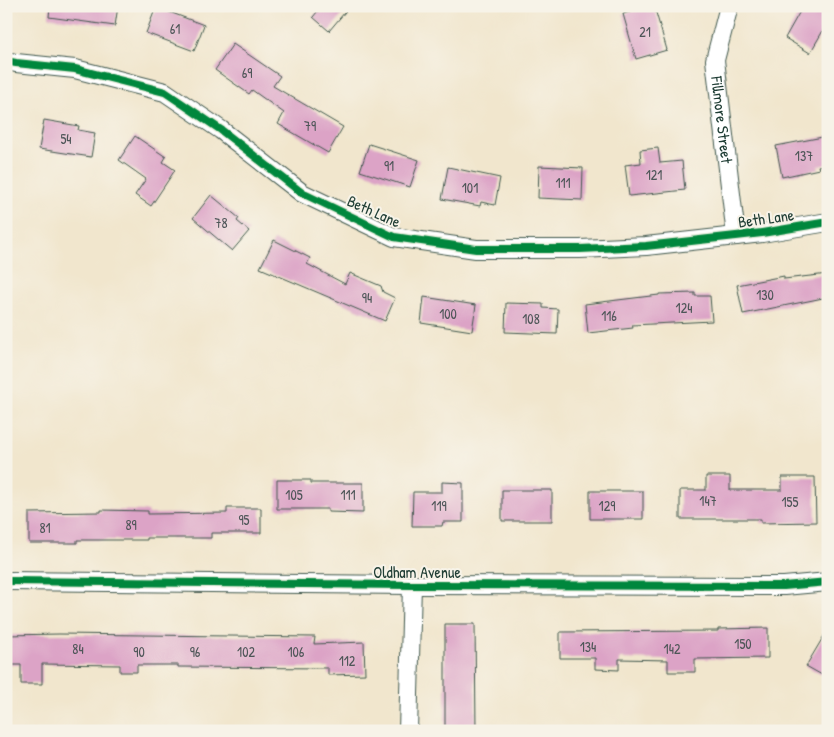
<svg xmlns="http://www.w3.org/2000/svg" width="834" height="737" font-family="'Patrick Hand',sans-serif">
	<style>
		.building { fill: #dca3c6 }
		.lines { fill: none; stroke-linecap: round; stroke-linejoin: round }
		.street-casing { stroke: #3e564b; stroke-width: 20 }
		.street { stroke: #fff; stroke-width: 18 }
		.cycleway-casing { stroke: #f7f3e8; stroke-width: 11 }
		.cycleway { stroke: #00873e; stroke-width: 8 }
		.labels { text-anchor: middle; stroke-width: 4; stroke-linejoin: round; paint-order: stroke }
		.number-label { font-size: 14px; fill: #4e5658 }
		.street-label { font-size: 16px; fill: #1f3d34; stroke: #f7f3e8 }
	</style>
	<rect width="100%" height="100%" fill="#f7f3e8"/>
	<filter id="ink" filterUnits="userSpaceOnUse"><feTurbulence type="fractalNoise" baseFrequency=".02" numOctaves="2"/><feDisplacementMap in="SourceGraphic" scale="10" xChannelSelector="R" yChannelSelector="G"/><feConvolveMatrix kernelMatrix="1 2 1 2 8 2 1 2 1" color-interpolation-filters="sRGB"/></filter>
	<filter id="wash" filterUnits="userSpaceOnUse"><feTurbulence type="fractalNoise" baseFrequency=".0096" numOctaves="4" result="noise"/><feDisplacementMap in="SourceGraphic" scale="20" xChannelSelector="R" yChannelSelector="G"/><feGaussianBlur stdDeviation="1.12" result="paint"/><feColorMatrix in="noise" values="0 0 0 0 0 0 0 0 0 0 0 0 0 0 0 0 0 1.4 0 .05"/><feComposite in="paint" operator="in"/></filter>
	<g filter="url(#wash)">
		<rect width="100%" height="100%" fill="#f1e6cd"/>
		<g id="blocks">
			<path class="building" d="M 50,6 L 118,6 L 115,26 L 49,17 Z
				M 322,6 L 350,6 L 329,31 L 313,17 Z
				M 649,6 L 654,6 L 667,50 L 636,59 L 623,14 Z
				M 803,6 L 828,6 L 828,22 L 810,53 L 785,38 Z
				M 156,7 L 204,25 L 194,51 L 146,33 Z
				M 233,44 L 280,76 L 273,86 L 343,127 L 328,153 L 278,124 L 284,113 L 252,90 L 249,94 L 215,70 Z
				M 44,120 L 79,126 L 78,130 L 95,133 L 91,157 L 39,149 Z
				M 135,136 L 166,157 L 163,162 L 175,170 L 151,206 L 135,195 L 146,179 L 119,160 Z
				M 828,136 L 828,164 L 818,166 L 819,169 L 782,177 L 776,146 Z
				M 369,144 L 419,160 L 410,187 L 360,171 Z
				M 658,148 L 660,163 L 682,161 L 685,190 L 629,196 L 625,165 L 641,163 L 640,150 Z
				M 539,166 L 583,168 L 582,200 L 538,198 Z
				M 448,167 L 500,178 L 495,205 L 481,202 L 480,206 L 442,199 Z
				M 211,195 L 239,218 L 237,221 L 249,231 L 232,251 L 193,218 Z
				M 274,240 L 310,258 L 307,264 L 345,284 L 350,273 L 381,286 L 383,292 L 395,298 L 385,321 L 260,268 Z
				M 828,274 L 828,297 L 743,314 L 737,285 L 784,276 L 784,279 Z
				M 695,293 L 695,296 L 710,296 L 712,321 L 632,325 L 633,328 L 588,333 L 585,304 L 659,295 L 659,294 Z
				M 424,297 L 476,305 L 472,331 L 421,323 Z
				M 506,303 L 543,304 L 543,308 L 558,309 L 557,334 L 505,332 Z
				M 706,476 L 730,476 L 730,490 L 782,490 L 782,477 L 815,477 L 816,522 L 761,523 L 761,519 L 680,519 L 680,490 L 706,490 Z
				M 277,480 L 311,480 L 311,483 L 363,483 L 363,513 L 328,512 L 328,509 L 277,509 Z
				M 442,482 L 463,483 L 463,522 L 443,522 L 442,526 L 412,526 L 413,492 L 442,492 Z
				M 502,490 L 552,490 L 552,521 L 502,521 Z
				M 590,491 L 643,491 L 643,519 L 590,519 Z
				M 227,508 L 261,508 L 261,533 L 211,533 L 211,538 L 147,538 L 147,540 L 77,540 L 77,543 L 29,543 L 29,513 L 101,512 L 101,510 L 148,511 L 148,514 L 227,513 Z
				M 445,624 L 475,624 L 476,731 L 445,731 Z
				M 768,628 L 768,658 L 695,659 L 695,672 L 668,672 L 668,660 L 619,659 L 619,670 L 595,669 L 595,658 L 560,658 L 560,632 L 718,631 L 718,629 Z
				M 828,629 L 828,665 L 822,675 L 806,666 Z
				M 59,634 L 315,637 L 314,644 L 364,642 L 365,674 L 328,675 L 328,668 L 178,667 L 178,665 L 137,665 L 137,672 L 120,672 L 120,665 L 42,664 L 42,684 L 21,684 L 21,665 L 6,665 L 6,635 Z"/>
		</g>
	</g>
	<g filter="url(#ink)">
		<use href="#blocks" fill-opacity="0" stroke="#3e564b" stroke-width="1"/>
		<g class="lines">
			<g class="street-casing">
				<g id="street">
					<path id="s1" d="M 729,6 L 715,60 L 736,236"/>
					<path d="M 6,61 L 16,63 L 75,69 L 165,92 L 221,130 L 302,193 L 394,237 L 476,249 L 580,249 L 646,246 L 736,236 L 762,233 L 828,222"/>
					<path d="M 6,581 L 412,585 L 784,586 L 828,582"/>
					<path d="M 408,731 L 412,585"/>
				</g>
			</g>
			<use href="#street" class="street"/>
			<g class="cycleway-casing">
				<path id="cycleway" d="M 6,61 L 16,63 L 75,69 L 165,92 L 221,130 L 302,193 L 394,237 L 476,249 L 580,249 L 646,246 L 736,236 L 762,233 L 828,222
					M 6,581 L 412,585 L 784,586 L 828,582"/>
			</g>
			<use href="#cycleway" class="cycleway"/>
		</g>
	</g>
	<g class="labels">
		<g class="number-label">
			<text x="175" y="34">61</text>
			<text x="645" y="37">21</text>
			<text x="247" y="78">69</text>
			<text x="310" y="131">79</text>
			<text x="66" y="144">54</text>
			<text x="804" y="161">137</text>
			<text x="389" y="171">91</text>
			<text x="654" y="180">121</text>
			<text x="563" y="188">111</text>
			<text x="470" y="193">101</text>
			<text x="221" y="228">78</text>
			<text x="765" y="300">130</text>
			<text x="367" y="303">94</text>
			<text x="684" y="313">124</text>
			<text x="448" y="319">100</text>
			<text x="609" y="321">116</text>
			<text x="531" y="324">108</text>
			<text x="294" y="500">105</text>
			<text x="348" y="500">111</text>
			<text x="708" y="506">147</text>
			<text x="790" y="507">155</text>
			<text x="439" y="511">119</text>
			<text x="607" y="511">129</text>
			<text x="244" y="525">95</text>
			<text x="131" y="530">89</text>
			<text x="45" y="533">81</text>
			<text x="743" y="649">150</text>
			<text x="588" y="652">134</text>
			<text x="78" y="654">84</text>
			<text x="672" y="654">142</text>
			<text x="139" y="657">90</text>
			<text x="195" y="657">96</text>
			<text x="246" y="657">102</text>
			<text x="296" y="657">106</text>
			<text x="347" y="666">112</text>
		</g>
		<g class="street-label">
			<text dy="6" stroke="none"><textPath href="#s1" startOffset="116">Fillmore Street</textPath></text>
			<text transform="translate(374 211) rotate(24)" y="6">Beth Lane</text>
			<text transform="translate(766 218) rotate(-8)" y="6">Beth Lane</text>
			<text x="417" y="578">Oldham Avenue</text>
		</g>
	</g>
	<rect width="834" height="737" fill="none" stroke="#f7f3e8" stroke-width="25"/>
</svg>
